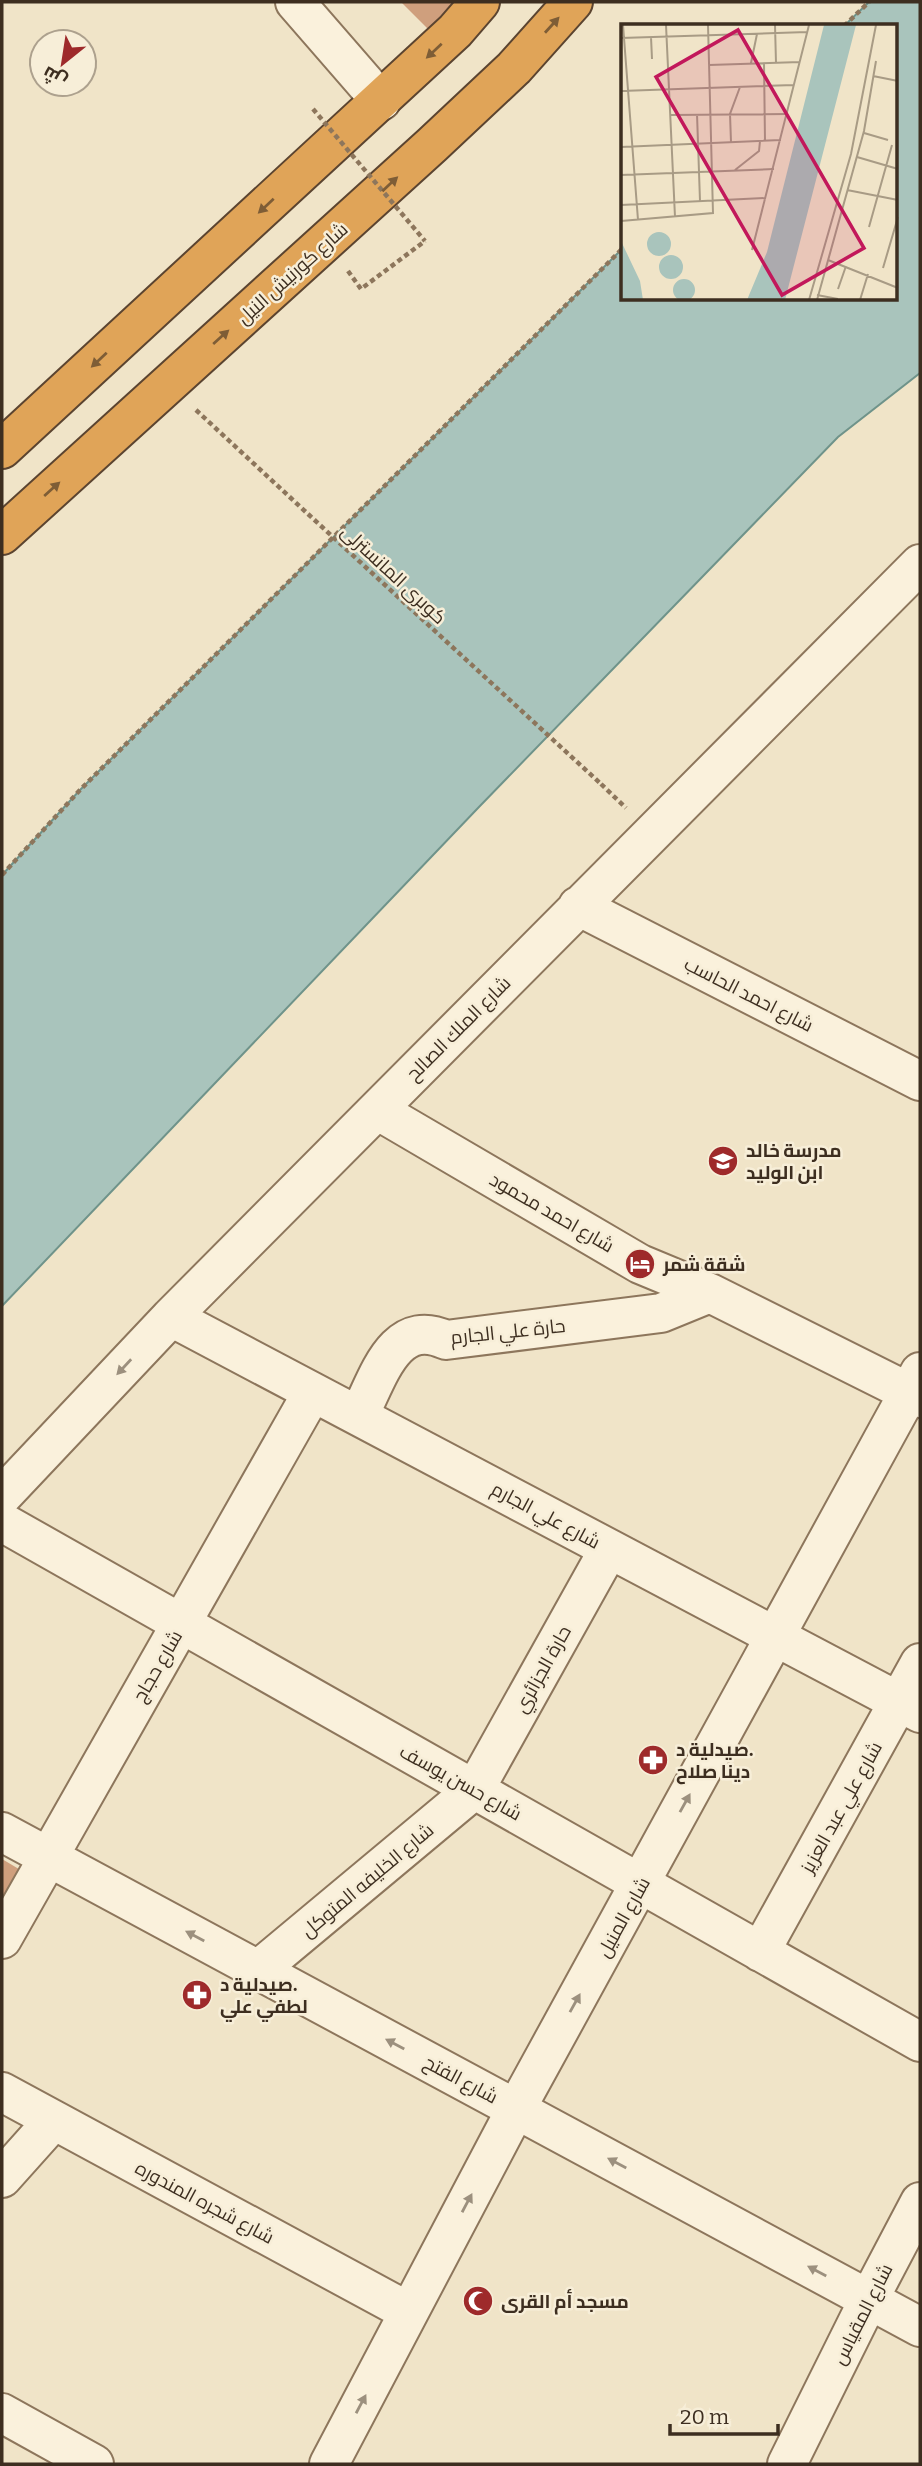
<svg xmlns="http://www.w3.org/2000/svg" width="922" height="2466" font-family="Bitter,Cairo,serif">
	<style>
		.water { fill: #a9c4bc; stroke: #6f938a; stroke-width: 2 }
		.building { fill: #cf9f7d }
		.lines { fill: none; stroke-linecap: round; stroke-linejoin: round }
		.minor-casing { stroke: #8d765c; stroke-width: 42 }
		.highway-casing { stroke: #5b4430; stroke-width: 42 }
		.path { stroke: #8d765c; stroke-width: 4.5; stroke-dasharray: 5 3.5; stroke-linecap: butt }
		.minor { stroke: #faf1dc; stroke-width: 38 }
		.highway { stroke: #e0a458; stroke-width: 38 }
		.path-bridge { stroke: #8d765c; stroke-width: 4.5; stroke-dasharray: 5 3.5; stroke-linecap: butt }
		.oneway { fill: #7e5d36 }
		.oneway2 { fill: #9c907e }
		.labels { text-anchor: middle; stroke-width: 5; stroke-linejoin: round; paint-order: stroke }
		.street-label { font-size: 19px; fill: #3d2e20; stroke: #f7eed8 }
		.poi-label { font-size: 19px; font-weight: bold; fill: #3d2e20; stroke: #f7eed8; text-anchor: start }
		.inset-road { fill: none; stroke: #a89b85; stroke-width: 2 }
		.view { fill: #c2185b; fill-opacity: 0.15; stroke: #c2185b; stroke-width: 3.5 }
		.inset-edge { fill: none; stroke: #3d2e20; stroke-width: 3.5 }
	</style>
	<rect width="100%" height="100%" fill="#f0e4c8"/>
	<path class="water" d="M 869,2 L 920,2 L 920,373 L 838,437 L 478,808 L 2,1306 L 2,875 L 80,790 L 623,248 L 623,299 L 896,299 L 896,26 L 844,26 Z"/>
	<path class="building" d="M 401,2 L 457,2 L 429,30 Z
		M 2,1859 L 34,1878 L 2,1934 Z"/>
	<g class="lines">
		<g class="minor-casing">
			<path id="minor" d="M 295,2 L 381,101
				M 578,906 L 920,1081
				M 377,1110 L 640,1264 L 710,1293 L 920,1398
				M 171,1317 L 920,1713
				M 359,1415 C 378,1379 394,1316 446,1340 L 661,1313 L 710,1293
				M 2,1496 L 171,1317 L 920,564
				M 2,1522 L 920,2042
				M 2,1832 L 920,2327
				M 2,1939 L 312,1393
				M 760,1952 L 920,1663
				M 258,1970 L 475,1789 L 609,1549
				M 2,2092 L 409,2312
				M 2,2178 L 53,2121
				M 2,2413 L 94,2464
				M 329,2464 L 516,2109 L 920,1372
				M 787,2464 L 869,2299 L 920,2202"/>
		</g>
		<g class="highway-casing">
			<path id="highway" d="M 2,449 L 455,31 L 480,2
				M 2,535 L 432,145 L 514,68 L 573,2"/>
		</g>
		<path class="path" d="M 844,26 L 869,2
			M 348,271 L 361,289 L 425,241
			M 196,410 L 308,514
			M 601,784 L 626,808
			M 2,875 L 80,790 L 623,248"/>
		<use href="#minor" class="minor"/>
		<use href="#highway" class="highway"/>
		<path class="path-bridge" d="M 313,109 L 425,241
			M 308,514 L 601,784"/>
	</g>
	<defs><path id="oneway-solid" d="M-6-.8H1V-3.2L6.5 0L1 3.2V.8H-6Z" transform="scale(1.75)"/></defs>
	<g class="oneway">
		<use href="#oneway-solid" transform="translate(552 25) rotate(-48)"/>
		<use href="#oneway-solid" transform="translate(434 51) rotate(137)"/>
		<use href="#oneway-solid" transform="translate(390 184) rotate(-43)"/>
		<use href="#oneway-solid" transform="translate(266 206) rotate(137)"/>
		<use href="#oneway-solid" transform="translate(221 337) rotate(-42)"/>
		<use href="#oneway-solid" transform="translate(99 360) rotate(137)"/>
		<use href="#oneway-solid" transform="translate(52 489) rotate(-42)"/>
	</g>
	<g class="oneway2">
		<use href="#oneway-solid" transform="translate(124 1367) rotate(133)"/>
		<use href="#oneway-solid" transform="translate(685 1803) rotate(-61)"/>
		<use href="#oneway-solid" transform="translate(195 1936) rotate(-152)"/>
		<use href="#oneway-solid" transform="translate(575 2003) rotate(-61)"/>
		<use href="#oneway-solid" transform="translate(395 2044) rotate(-152)"/>
		<use href="#oneway-solid" transform="translate(617 2163) rotate(-152)"/>
		<use href="#oneway-solid" transform="translate(467 2203) rotate(-62)"/>
		<use href="#oneway-solid" transform="translate(817 2271) rotate(-152)"/>
		<use href="#oneway-solid" transform="translate(361 2404) rotate(-62)"/>
	</g>
	<defs>
		<g id="school-disc" transform="scale(1.575)"><circle r="9.5" fill="#9e2a2b" stroke="#f7eed8"/><path d="M0-5L7-2L0 1L-7-2ZM-4 1L0 2.5L4 1V4Q0 6-4 4Z" fill="#fff"/></g>
		<g id="hotel-disc" transform="scale(1.575)"><circle r="9.5" fill="#9e2a2b" stroke="#f7eed8"/><path d="M-6-4.5h1.5V1H6V5H4.5V3h-9V5H-6ZM-4 0a1.8 1.8 0 1 1 3.6 0ZM.5 0V-2.5h3Q6-2.5 6 0Z" fill="#fff"/></g>
		<g id="pharmacy-disc" transform="scale(1.575)"><circle r="9.5" fill="#9e2a2b" stroke="#f7eed8"/><path d="M-2-6h4v4h4v4h-4v4h-4v-4h-4v-4h4Z" fill="#fff"/></g>
		<g id="mosque-disc" transform="scale(1.575)"><circle r="9.5" fill="#9e2a2b" stroke="#f7eed8"/><path d="M3.5-4.9A6 6 0 1 0 3.5 4.9A5 5 0 1 1 3.5-4.9Z" fill="#fff"/></g>
	</defs>
	<g fill-rule="evenodd">
		<use href="#school-disc" x="723" y="1161"/>
		<use href="#hotel-disc" x="640" y="1264"/>
		<use href="#pharmacy-disc" x="653" y="1760"/>
		<use href="#pharmacy-disc" x="197" y="1995"/>
		<use href="#mosque-disc" x="478" y="2301"/>
	</g>
	<g class="labels">
		<g class="street-label">
			<text transform="translate(292 273) rotate(-42)" y="7">شارع كورنيش النيل</text>
			<text transform="translate(394 574) rotate(43)" y="7">كوبرى المانسترلى</text>
			<text transform="translate(749 994) rotate(27)" y="7">شارع احمد الحاسب</text>
			<text transform="translate(458 1028) rotate(-45)" y="7">شارع الملك الصالح</text>
			<text transform="translate(552 1212) rotate(30)" y="7">شارع احمد محمود</text>
			<text transform="translate(508 1331) rotate(-6)" y="7">حارة علي الجارم</text>
			<text transform="translate(546 1515) rotate(28)" y="7">شارع علي الجارم</text>
			<text transform="translate(157 1666) rotate(-60)" y="7">شارع حجاج</text>
			<text transform="translate(542 1669) rotate(-61)" y="7">حارة الجزائري</text>
			<text transform="translate(461 1782) rotate(29)" y="7">شارع حسن يوسف</text>
			<text transform="translate(841 1807) rotate(-61)" y="7">شارع علي عبد العزيز</text>
			<text transform="translate(367 1880) rotate(-40)" y="7">شارع الخليفه المتوكل</text>
			<text transform="translate(623 1917) rotate(-61)" y="7">شارع المنيل</text>
			<text transform="translate(461 2079) rotate(28)" y="7">شارع الفتح</text>
			<text transform="translate(205 2202) rotate(28)" y="7">شارع شجره المندوره</text>
			<text transform="translate(862 2314) rotate(-63)" y="7">شارع المقياس</text>
		</g>
		<g class="poi-label">
			<text x="746" y="1157">مدرسة خالد<tspan x="746" dy="22">ابن الوليد</tspan></text>
			<text x="663" y="1271">شقة شمر</text>
			<text x="676" y="1756">صيدلية د.<tspan x="676" dy="22">دينا صلاح</tspan></text>
			<text x="220" y="1991">صيدلية د.<tspan x="220" dy="22">لطفي علي</tspan></text>
			<text x="501" y="2308">مسجد أم القرى</text>
		</g>
	</g>
	<g transform="translate(621 24)">
		<rect width="276" height="276" fill="#f0e4c8"/>
		<path d="M 203,1 L 235,1 L 164,276 L 126,276 L 146,228 ZM26 220a12 12 0 1 1 24 0a12 12 0 1 1-24 0ZM 0,217 L 19,257 L 22,276 L 0,276 ZM38 243a12 12 0 1 1 24 0a12 12 0 1 1-24 0ZM52 266a11 11 0 1 1 22 0a11 11 0 1 1-22 0Z" fill="#a9c4bc"/>
		<path class="inset-road" d="M 2,1 L 17,196M 45,1 L 54,193M 154,1 L 155,39M 30,13 L 31,35M 0,14 L 186,8M 130,39 L 136,10M 143,39 L 144,117M 88,41 L 179,38M 252,52 L 277,57M 0,67 L 173,61M 76,90 L 79,177M 49,91 L 167,90M 243,109 L 267,116M 110,118 L 109,90 L 119,63M 0,123 L 160,116M 236,133 L 277,145M 114,146 L 138,127 L 139,117M 0,151 L 153,145M 226,166 L 277,176M 0,181 L 145,174M 0,197 L 92,189 L 87,1M 248,203 L 271,121M 131,226 L 188,1M 207,236 L 277,264M 262,244 L 277,193M 217,265 L 225,242M 196,271 L 217,275M 188,276 L 230,130 L 255,1M 196,276 L 243,107 L 255,37M 239,276 L 247,250"/>
		<path class="view" d="M 117,6 L 243,224 L 161,271 L 35,53 Z"/>
		<rect width="276" height="276" class="inset-edge"/>
	</g>
	<rect width="922" height="2466" fill="none" stroke="#3d2e20" stroke-width="7"/>
	<g transform="translate(63 63) rotate(210)"><circle r="33" fill="#f7eed8" stroke="#ada18e" stroke-width="2"/>
	<path d="M0-5L12 26L0 18L-12 26Z" fill="#9e2a2b"/>
	<text y="-10" font-size="19" font-weight="bold" text-anchor="middle" fill="#3d2e20">ش</text>
	</g>
	<path d="M670 2424v10h108v-10" fill="none" stroke="#3d2e20" stroke-width="3.5"/>
	<text x="680" y="2424" font-size="21" fill="#3d2e20" stroke="#f7eed8" stroke-width="5" paint-order="stroke">20 m</text>
</svg>
